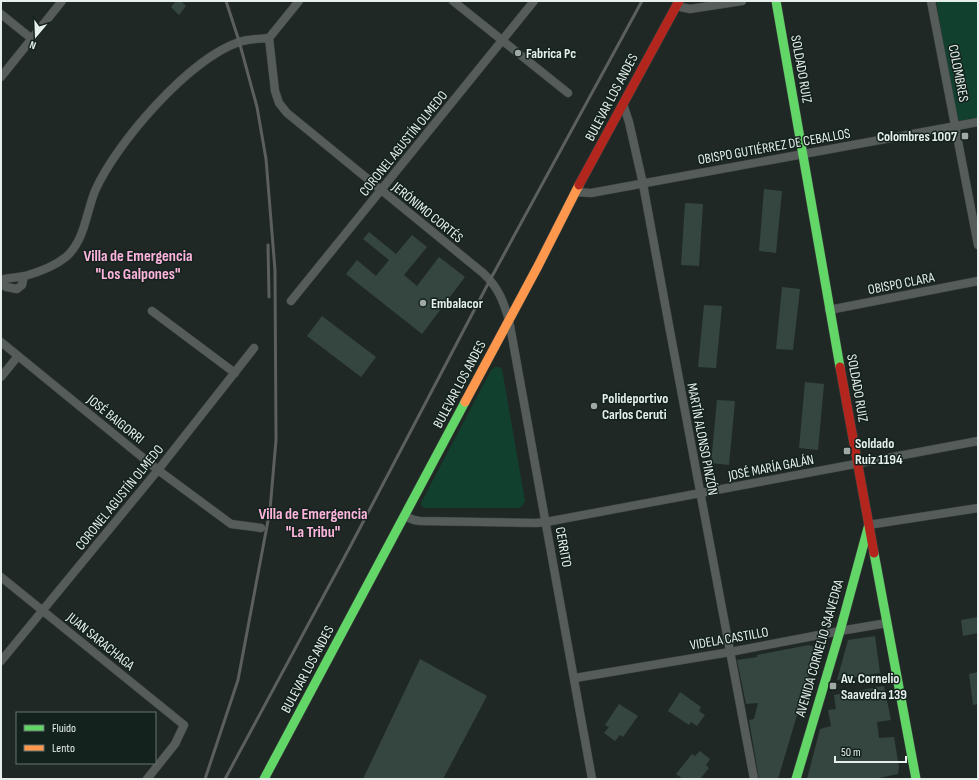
<svg xmlns="http://www.w3.org/2000/svg" width="979" height="780" font-family="'Sofia Sans Condensed',sans-serif">
	<style>
		.green { fill: #11402f }
		.building { fill: #354640 }
		.lines { fill: none; stroke-linecap: round; stroke-linejoin: round }
		.street-casing { stroke: #3e4542; stroke-width: 9 }
		.fast-casing { stroke: #3e4542; stroke-width: 10 }
		.slow-casing { stroke: #3e4542; stroke-width: 10 }
		.jam-casing { stroke: #3e4542; stroke-width: 10 }
		.street { stroke: #565c5a; stroke-width: 8 }
		.fast { stroke: #63d668; stroke-width: 9 }
		.slow { stroke: #ff974d; stroke-width: 9 }
		.jam { stroke: #b3261e; stroke-width: 9 }
		.rail { stroke: #5b5f5d; stroke-width: 3 }
		.poi-dot { fill: #a1a9a6; stroke: #13221c; stroke-width: 1.5 }
		.labels { text-anchor: middle; stroke-width: 3; stroke-linejoin: round; paint-order: stroke }
		.poi-label { font-size: 14px; font-weight: bold; fill: #e6efeb; stroke: #13221c; text-anchor: start }
		.street-label { font-size: 14px; fill: #e6efeb; stroke: #13221c }
		.quarter-label { font-size: 16px; font-weight: bold; fill: #feb4dd; stroke: #13221c }
	</style>
	<rect width="100%" height="100%" fill="#202825"/>
	<path class="green" d="M 936,1 L 978,1 L 978,118 L 957,122 Z
		M 495,367 L 499,367 L 502,369 L 525,501 L 522,506 L 518,508 L 424,508 L 421,505 L 422,501 L 491,370 Z"/>
	<path class="building" d="M 176,1 L 181,1 L 186,6 L 179,15 L 171,7 Z
		M 764,189 L 782,191 L 776,253 L 759,251 Z
		M 685,203 L 703,204 L 699,266 L 681,265 Z
		M 369,232 L 396,254 L 412,235 L 427,247 L 404,275 L 417,286 L 439,257 L 465,277 L 422,334 L 346,274 L 357,260 L 376,276 L 389,260 L 363,239 Z
		M 782,287 L 800,289 L 793,350 L 776,349 Z
		M 704,305 L 722,306 L 716,368 L 698,367 Z
		M 322,316 L 376,357 L 361,377 L 307,336 Z
		M 805,382 L 824,384 L 818,450 L 799,448 Z
		M 717,400 L 735,401 L 729,465 L 711,463 Z
		M 978,617 L 978,633 L 963,636 L 961,620 Z
		M 875,636 L 880,673 L 837,680 L 848,640 Z
		M 809,645 L 817,648 L 778,779 L 759,779 L 749,720 L 754,719 L 758,703 L 746,704 L 737,660 L 757,657 L 757,655 Z
		M 420,659 L 487,696 L 443,779 L 363,779 Z
		M 978,672 L 978,704 L 973,705 L 969,674 Z
		M 884,686 L 891,720 L 877,722 L 879,738 L 894,737 L 899,767 L 898,774 L 874,779 L 807,779 L 820,729 L 831,726 L 828,710 L 836,709 L 834,695 Z
		M 680,692 L 701,707 L 699,711 L 705,715 L 697,726 L 691,722 L 689,725 L 668,711 Z
		M 619,704 L 638,716 L 623,737 L 620,735 L 615,741 L 604,733 L 609,727 L 605,725 Z
		M 700,751 L 710,759 L 706,765 L 709,768 L 700,779 L 683,779 L 676,774 L 692,754 L 695,756 Z"/>
	<g class="lines">
		<g class="street-casing">
			<path id="street" d="M 299,1 L 269,38 L 275,91 L 279,103 L 287,113 L 483,273 C 498,287 503,300 509,320 L 592,779
				M 453,1 L 568,93
				M 931,1 L 978,245
				M 676,6 L 690,9 L 742,1
				M 1,14 L 32,39
				M 1,77 L 62,1
				M 623,104 L 629,122 L 643,184 L 670,331 L 754,779
				M 575,192 L 591,193 L 978,122
				M 1,280 C 10,277 16,278 25,276 C 39,272 55,266 66,257 C 85,240 86,213 95,191 C 116,143 189,59 239,42 C 248,39 259,39 269,38
				M 1,282 L 6,287 L 17,289 L 22,285 L 24,276
				M 291,301 L 534,1
				M 829,310 L 978,281
				M 152,311 L 235,373
				M 1,342 L 158,470 L 231,524 L 261,528
				M 1,377 L 18,356
				M 404,516 L 414,520 L 420,521 L 536,523 L 546,522 L 978,441
				M 868,525 L 978,508
				M 1,577 L 184,725 L 175,744 L 147,779
				M 1,661 L 158,470 L 254,348
				M 575,678 L 730,652 L 840,631 L 887,623"/>
		</g>
		<g class="fast-casing">
			<path id="fast" d="M 776,1 L 840,367
				M 874,553 L 916,779
				M 264,779 L 465,402
				M 796,779 L 840,631 L 868,528"/>
		</g>
		<g class="slow-casing">
			<path id="slow" d="M 465,402 L 538,266 L 579,185"/>
		</g>
		<g class="jam-casing">
			<path id="jam" d="M 579,185 L 679,1
				M 840,367 L 874,553"/>
		</g>
		<use href="#street" class="street"/>
		<use href="#fast" class="fast"/>
		<use href="#slow" class="slow"/>
		<use href="#jam" class="jam"/>
		<path class="rail" d="M 268,245 L 269,297
			M 205,779 L 238,680 L 270,510 L 276,440 L 275,270 L 266,159 L 257,107 L 239,41 L 226,1
			M 225,779 L 351,545 L 490,280 L 642,1"/>
	</g>
	<g class="poi-dot">
		<circle cx="518" cy="53" r="4"/>
		<rect x="961" y="132" width="8" height="8" rx="2"/>
		<circle cx="423" cy="303" r="4"/>
		<circle cx="594" cy="406" r="4"/>
		<rect x="843" y="447" width="8" height="8" rx="2"/>
		<rect x="829" y="682" width="8" height="8" rx="2"/>
	</g>
	<g class="labels">
		<g class="poi-label">
			<text x="526" y="58">Fabrica Pc</text>
			<text x="957" y="141" text-anchor="end">Colombres 1007</text>
			<text x="431" y="308">Embalacor</text>
			<text x="602" y="403">Polideportivo<tspan x="602" dy="16">Carlos Ceruti</tspan></text>
			<text x="855" y="448">Soldado<tspan x="855" dy="16">Ruiz 1194</tspan></text>
			<text x="841" y="683">Av. Cornelio<tspan x="841" dy="16">Saavedra 139</tspan></text>
		</g>
		<g class="street-label">
			<text transform="translate(802 69) rotate(80)" y="5">SOLDADO RUIZ</text>
			<text transform="translate(959 73) rotate(79)" y="5">COLOMBRES</text>
			<text transform="translate(611 97) rotate(-62)" y="5">BULEVAR LOS ANDES</text>
			<text transform="translate(403 143) rotate(-51)" y="5">CORONEL AGUSTÍN OLMEDO</text>
			<text transform="translate(774 146) rotate(-10)" y="5">OBISPO GUTIÉRREZ DE CEBALLOS</text>
			<text transform="translate(428 212) rotate(39)" y="5">JERÓNIMO CORTÉS</text>
			<text transform="translate(901 283) rotate(-11)" y="5">OBISPO CLARA</text>
			<text transform="translate(459 384) rotate(-62)" y="5">BULEVAR LOS ANDES</text>
			<text transform="translate(858 388) rotate(80)" y="5">SOLDADO RUIZ</text>
			<text transform="translate(116 419) rotate(39)" y="5">JOSÉ BAIGORRI</text>
			<text transform="translate(703 439) rotate(79)" y="5">MARTÍN ALONSO PINZÓN</text>
			<text transform="translate(771 467) rotate(-11)" y="5">JOSÉ MARÍA GALÁN</text>
			<text transform="translate(119 497) rotate(-51)" y="5">CORONEL AGUSTÍN OLMEDO</text>
			<text transform="translate(564 547) rotate(80)" y="5">CERRITO</text>
			<text transform="translate(729 638) rotate(-10)" y="5">VIDELA CASTILLO</text>
			<text transform="translate(101 641) rotate(39)" y="5">JUAN SARACHAGA</text>
			<text transform="translate(819 648) rotate(-74)" y="5">AVENIDA CORNELIO SAAVEDRA</text>
			<text transform="translate(307 669) rotate(-62)" y="5">BULEVAR LOS ANDES</text>
		</g>
		<g class="quarter-label">
			<text x="138" y="261">Villa de Emergencia<tspan x="138" dy="18">"Los Galpones"</tspan></text>
			<text x="313" y="519">Villa de Emergencia<tspan x="313" dy="18">"La Tribu"</tspan></text>
		</g>
	</g>
	<rect width="979" height="780" fill="none" stroke="#e6efeb" stroke-width="4"/>
	<rect x="16" y="712" width="140" height="52" fill="#13221c" stroke="#67746f"/>
	<rect x="24" y="725" width="20" height="6" fill="#63d668" stroke="#67746f"/>
	<text x="52" y="732" font-size="12" fill="#e6efeb">Fluido</text>
	<rect x="24" y="745" width="20" height="6" fill="#ff974d" stroke="#67746f"/>
	<text x="52" y="752" font-size="12" fill="#e6efeb">Lento</text>
	<g transform="translate(36 36) rotate(199)" stroke="#13221c" stroke-width="3" paint-order="stroke">
	<path d="M0-3L7 15L0 10L-7 15Z" fill="#e6efeb"/>
	<text y="-6" font-size="11" font-weight="bold" text-anchor="middle" fill="#e6efeb">N</text>
	</g>
	<path d="M835 756v6h71v-6" fill="none" stroke="#e6efeb" stroke-width="2"/>
	<text x="841" y="756" font-size="12" fill="#e6efeb" stroke="#13221c" stroke-width="3" paint-order="stroke">50 m</text>
</svg>
